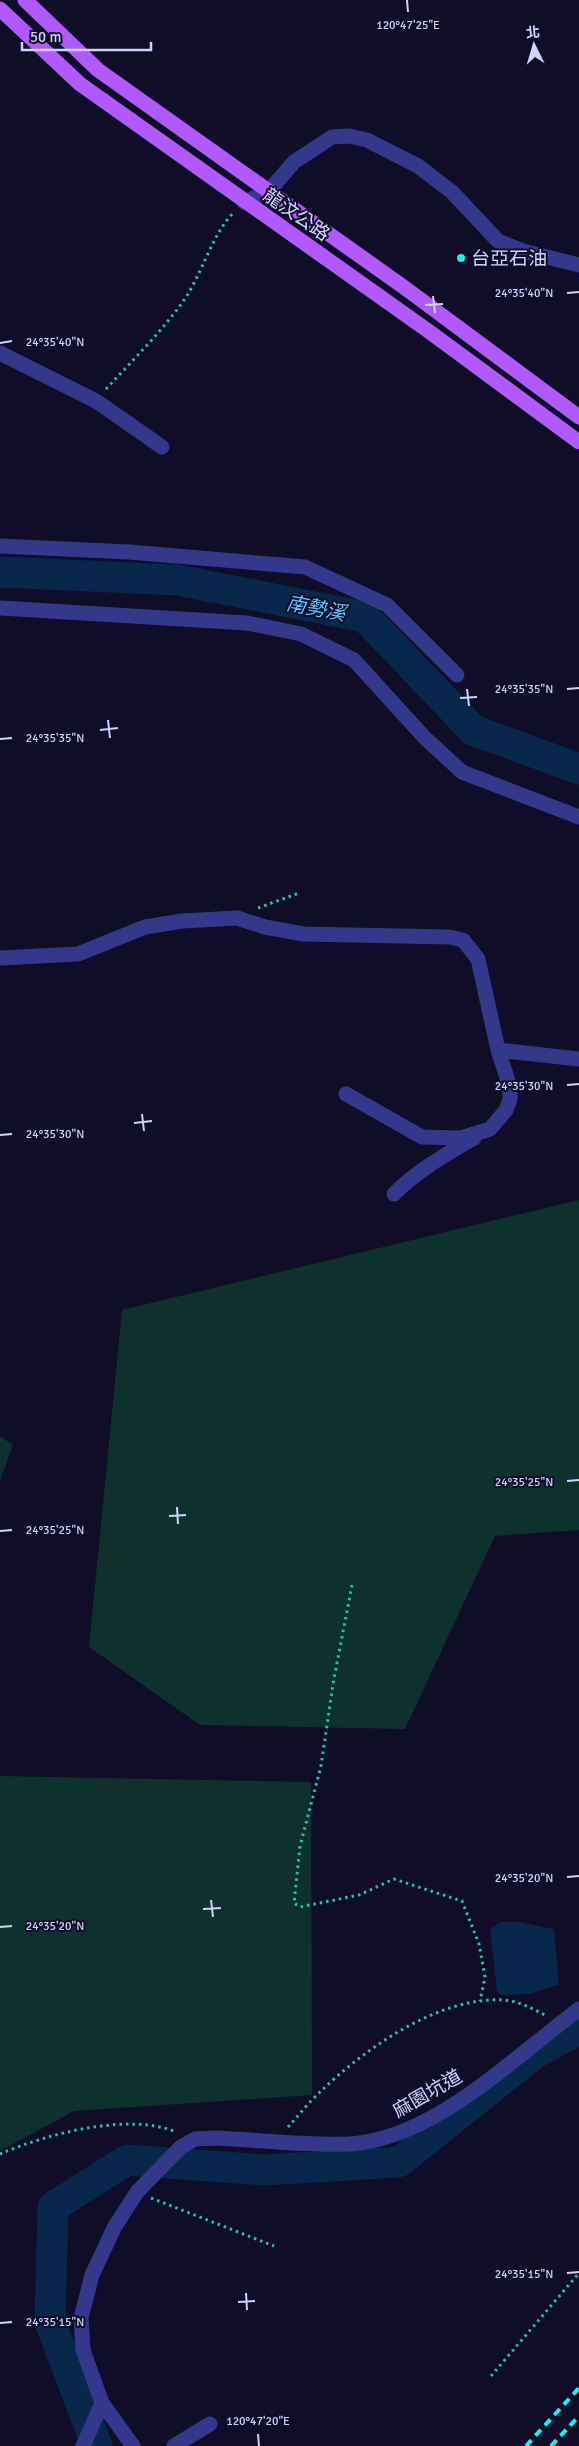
<svg xmlns="http://www.w3.org/2000/svg" width="579" height="2446" font-family="Signika,'Noto Sans TC',sans-serif">
	<style>
		.green { fill: #0f312d }
		.water { fill: #07274b }
		.lines { fill: none; stroke-linecap: round; stroke-linejoin: round }
		.river { stroke: #07274b; stroke-width: 31 }
		.path { stroke: #24c2a9; stroke-width: 3; stroke-dasharray: 2.5 4; stroke-linecap: butt }
		.minor { stroke: #34388a; stroke-width: 15 }
		.major { stroke: #b159ff; stroke-width: 15 }
		.rail { stroke: #00fcfd; stroke-width: 4; stroke-dasharray: 8 6; stroke-linecap: butt }
		.ticks { fill: none; stroke: #d3d2ff; stroke-width: 2 }
		.poi-dot { fill: #00fcfd; stroke: #0f0d27; stroke-width: 2 }
		.labels { text-anchor: middle; stroke-width: 4; stroke-linejoin: round; paint-order: stroke }
		.street-label { font-size: 19px; fill: #d3d2ff; stroke: #0f0d27 }
		.poi-label { font-size: 19px; fill: #d3d2ff; stroke: #0f0d27; text-anchor: start }
		.water-label { font-size: 20px; font-style: italic; fill: #60c5ff; stroke: #0f0d27 }
		.ticks-label { font-size: 12px; text-anchor: middle; fill: #d3d2ff; stroke: #0f0d27; stroke-width: 4; stroke-linejoin: round; paint-order: stroke }
	</style>
	<rect width="100%" height="100%" fill="#0f0d27"/>
	<path class="green" d="M 579,1200 L 579,1530 L 495,1536 L 405,1729 L 200,1725 L 89,1647 L 122,1310 Z
		M 0,1436 L 13,1445 L 0,1481 Z
		M 0,1776 L 311,1782 L 312,2095 L 74,2111 L 0,2151 Z"/>
	<path class="water" d="M 501,1922 L 519,1922 L 554,1929 L 559,1985 L 529,1994 L 501,1995 L 497,1991 L 490,1929 Z"/>
	<g class="lines">
		<path class="river" d="M 0,572 L 177,580 L 365,617 L 473,730 L 579,769
			M 97,2446 L 50,2322 L 53,2207 L 127,2160 L 264,2170 L 399,2162 L 534,2054 L 579,2029"/>
		<path class="path" d="M 106,389 C 132,361 160,333 182,303 C 202,275 210,238 233,213
			M 258,908 L 299,893
			M 352,1585 L 333,1684 L 321,1766 L 300,1846 L 294,1903 L 300,1907 L 359,1895 L 394,1879 L 462,1901 L 479,1944 L 485,1977 L 480,2001
			M 288,2127 C 298,2116 308,2103 319,2093 C 364,2049 439,1996 504,2000 C 519,2001 533,2009 547,2016
			M 0,2154 C 47,2134 128,2112 176,2132
			M 151,2198 L 274,2246
			M 491,2376 L 579,2273"/>
		<path class="minor" d="M 244,202 L 268,192 L 294,162 L 332,137 L 349,136 L 367,140 L 418,166 L 452,192 L 498,241 L 523,251 L 579,265
			M 0,353 L 96,401 L 162,447
			M 0,546 L 129,552 L 305,567 L 387,605 L 457,675
			M 0,608 L 247,623 L 301,634 L 354,660 L 424,737 L 462,772 L 579,817
			M 0,958 L 78,954 L 145,927 L 182,921 L 237,918 L 265,927 L 303,934 L 449,937 L 463,940 L 478,959 L 498,1050 L 510,1087 L 510,1099 L 506,1110 L 490,1129 L 461,1138 L 422,1137 L 346,1094
			M 498,1050 L 579,1059
			M 394,1194 C 418,1170 445,1155 474,1138
			M 83,2446 L 102,2403
			M 133,2446 L 102,2403 L 83,2350 L 81,2318 L 92,2275 L 114,2228 L 137,2192 L 181,2147 L 195,2139 L 217,2138 C 260,2140 307,2146 350,2144 C 433,2139 515,2057 579,2009
			M 174,2446 L 210,2424"/>
		<path class="major" d="M 25,0 L 98,70 L 405,288 L 579,417
			M 0,9 L 80,84 L 427,330 L 579,442"/>
		<path class="rail" d="M 526,2446 L 579,2388
			M 551,2446 L 579,2416"/>
	</g>
	<path class="ticks" d="M 407,0 L 408,12M 567,293 L 579,292M 433,296 L 435,313M 425,305 L 443,304M 0,343 L 12,341M 467,689 L 469,706M 567,689 L 579,688M 460,698 L 477,697M 108,720 L 110,738M 100,730 L 118,728M 0,739 L 12,738M 567,1085 L 579,1084M 142,1114 L 144,1131M 134,1123 L 152,1121M 0,1135 L 12,1134M 567,1481 L 579,1480M 177,1507 L 178,1524M 169,1516 L 186,1515M 0,1531 L 12,1530M 567,1877 L 579,1876M 211,1900 L 213,1917M 203,1909 L 221,1908M 0,1927 L 12,1926M 567,2273 L 579,2272M 246,2293 L 247,2310M 238,2302 L 255,2301M 0,2323 L 12,2322M 258,2434 L 259,2446"/>
	<circle class="poi-dot" cx="461" cy="258" r="5"/>
	<g class="labels">
		<g class="street-label">
			<text transform="translate(297 214) rotate(35)" y="7">龍汶公路</text>
			<text transform="translate(427 2093) rotate(-30)" y="7">麻園坑道</text>
		</g>
		<g class="poi-label">
			<text x="471" y="265">台亞石油</text>
		</g>
		<g class="water-label">
			<text transform="translate(316 608) rotate(11)" y="7">南勢溪</text>
		</g>
	</g>
	<g class="ticks-label">
		<text x="408" y="29">120°47'25"E</text>
		<text x="524" y="297">24°35'40"N</text>
		<text x="55" y="346">24°35'40"N</text>
		<text x="524" y="693">24°35'35"N</text>
		<text x="55" y="742">24°35'35"N</text>
		<text x="524" y="1090">24°35'30"N</text>
		<text x="55" y="1138">24°35'30"N</text>
		<text x="524" y="1486">24°35'25"N</text>
		<text x="55" y="1534">24°35'25"N</text>
		<text x="524" y="1882">24°35'20"N</text>
		<text x="55" y="1930">24°35'20"N</text>
		<text x="524" y="2278">24°35'15"N</text>
		<text x="55" y="2326">24°35'15"N</text>
		<text x="258" y="2425">120°47'20"E</text>
	</g>
	<g transform="translate(534 45) rotate(355)" stroke="#0f0d27" stroke-width="4" paint-order="stroke">
	<path d="M0-4L9 19L0 12L-9 19Z" fill="#d3d2ff"/>
	<text y="-8" font-size="14" font-weight="bold" text-anchor="middle" fill="#d3d2ff">北</text>
	</g>
	<path d="M22 42v8h129v-8" fill="none" stroke="#d3d2ff" stroke-width="2.5"/>
	<text x="30" y="42" font-size="15" fill="#d3d2ff" stroke="#0f0d27" stroke-width="4" paint-order="stroke">50 m</text>
</svg>
